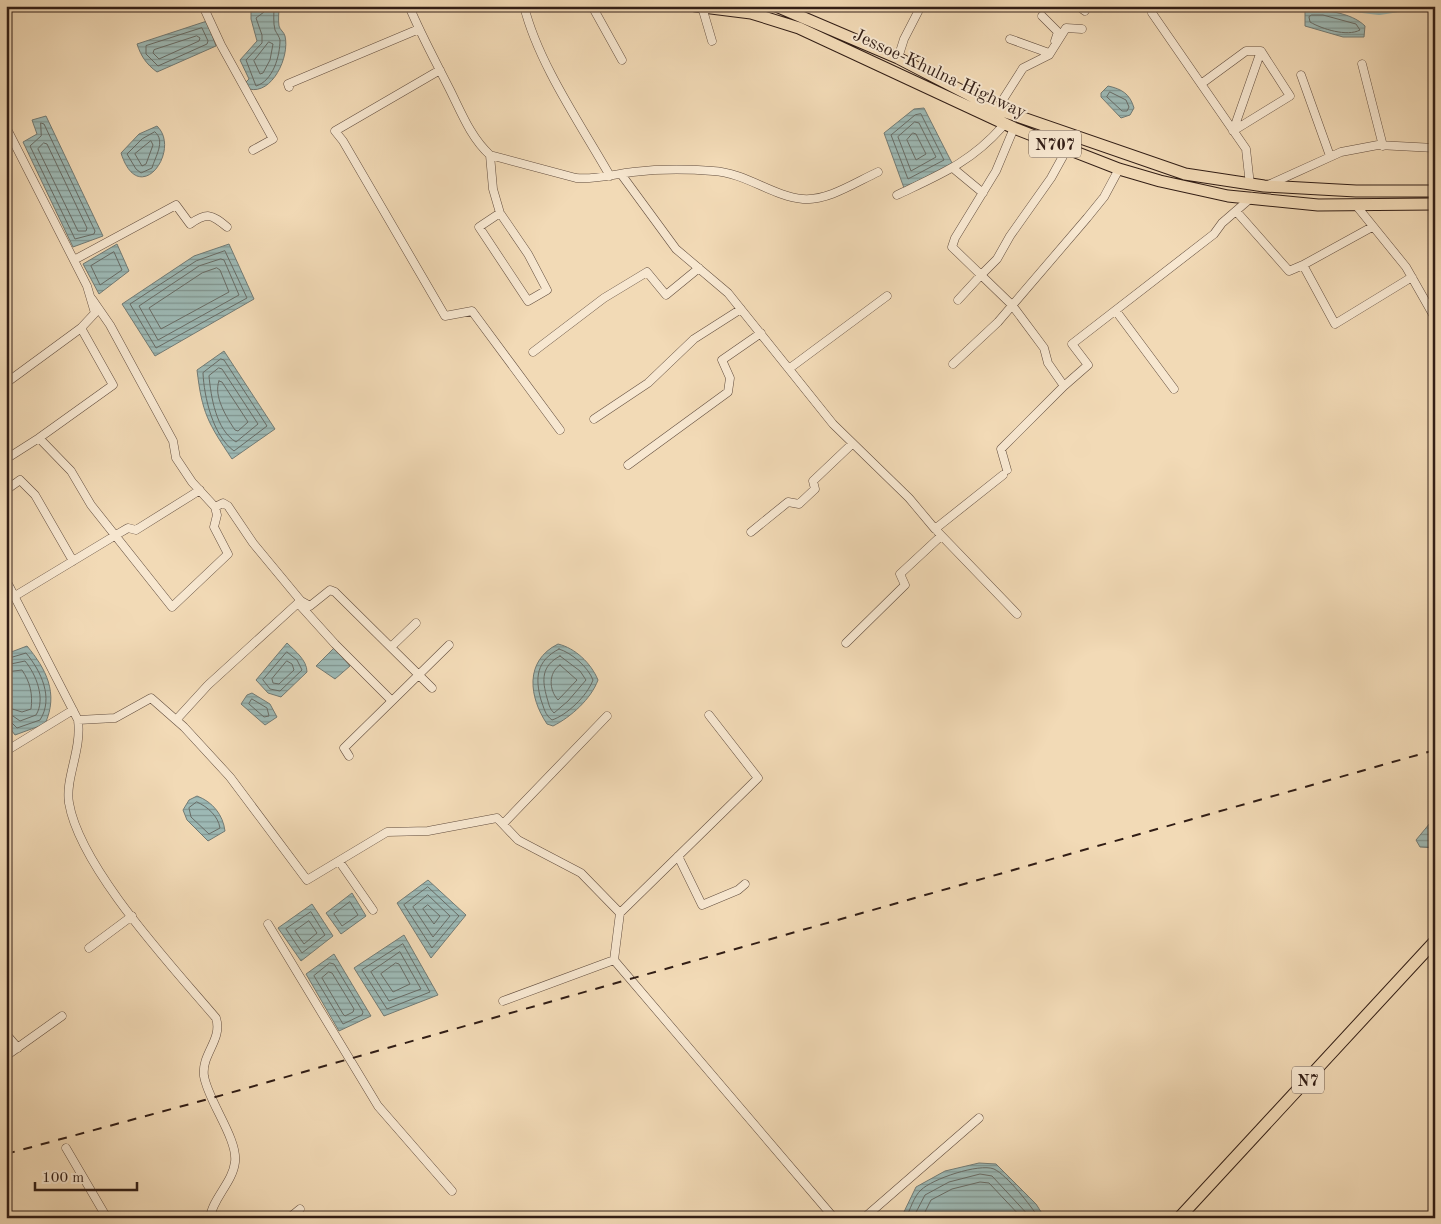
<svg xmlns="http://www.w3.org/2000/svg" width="1441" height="1224" font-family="'Old Standard TT',serif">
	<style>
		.water { fill: url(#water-rules); stroke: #727b75 }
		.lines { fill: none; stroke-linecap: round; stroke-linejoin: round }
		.shore { stroke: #686c66; stroke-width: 1 }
		.river { stroke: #9db9b5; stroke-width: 12 }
		.minor-casing { stroke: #624d3e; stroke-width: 9 }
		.highway-casing { stroke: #321e16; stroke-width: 13 }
		.minor { stroke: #f7e7d0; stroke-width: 8 }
		.highway { stroke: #f2dab6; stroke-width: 11 }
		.rail { stroke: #321e16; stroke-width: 2; stroke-dasharray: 9 9; stroke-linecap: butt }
		.labels { text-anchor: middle; stroke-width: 4; stroke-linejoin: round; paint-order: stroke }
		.shield { fill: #f7e7d0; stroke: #6d5a4e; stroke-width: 1 }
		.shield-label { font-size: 16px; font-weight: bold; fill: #321e16 }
		.street-label { font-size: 18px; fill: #321e16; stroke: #f7e7d0 }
	</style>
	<defs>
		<pattern id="water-rules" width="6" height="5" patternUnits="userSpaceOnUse" patternTransform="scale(1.25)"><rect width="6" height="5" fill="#9db9b5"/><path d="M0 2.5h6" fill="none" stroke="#819692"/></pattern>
	</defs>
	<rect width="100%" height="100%" fill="#f2dab6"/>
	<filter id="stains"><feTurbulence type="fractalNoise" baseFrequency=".004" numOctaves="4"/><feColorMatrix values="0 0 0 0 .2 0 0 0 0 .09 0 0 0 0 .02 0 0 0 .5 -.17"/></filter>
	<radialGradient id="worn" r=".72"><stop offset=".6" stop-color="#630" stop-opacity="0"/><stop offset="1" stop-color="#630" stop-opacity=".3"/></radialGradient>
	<path class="water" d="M 270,6 L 279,6 C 279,13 278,19 279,26 C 280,30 284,32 285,36 C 290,57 272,95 249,89 L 246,82 L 249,79 L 240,60 L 257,41 L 251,19 L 251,10 Z
		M 1305,9 C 1324,10 1351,12 1365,26 L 1364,37 L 1343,37 L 1305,26 Z
		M 207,21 L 216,46 L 157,72 C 146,64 141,56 137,44 Z
		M 1108,86 C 1122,89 1130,94 1134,108 L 1130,115 L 1121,118 L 1101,97 L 1101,93 Z
		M 924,108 L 952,163 L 904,188 L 884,133 L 914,109 Z
		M 46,116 L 103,236 L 73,247 L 23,142 L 37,134 L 32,120 Z
		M 157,126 C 182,150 139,210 121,153 L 139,134 Z
		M 117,244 L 129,271 L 99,294 L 83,264 Z
		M 229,244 L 254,299 L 155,356 L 122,304 L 194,256 Z
		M 224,351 L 275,429 L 232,459 C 208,423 202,413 197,370 Z
		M 287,643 C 295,651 307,660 307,672 L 281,697 L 268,693 L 256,680 Z
		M 558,644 C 575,648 591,663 598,680 C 591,699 571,717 553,726 L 547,724 C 529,697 524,661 558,644 Z
		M 27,646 C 46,669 59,693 45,724 L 15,735 L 6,723 L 6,654 Z
		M 334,648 L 350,666 L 335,679 L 316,666 Z
		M 252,693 L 270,704 L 277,717 L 265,725 L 241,704 L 247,695 Z
		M 197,796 C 213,802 223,815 225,831 L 208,841 L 187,820 L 183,810 L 189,800 Z
		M 1435,817 L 1435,848 L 1420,847 L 1416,840 Z
		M 428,880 L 466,915 L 431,958 L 397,903 Z
		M 352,893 L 366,916 L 341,934 L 326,913 Z
		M 312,904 L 333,936 L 301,961 L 278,928 Z
		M 404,935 L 438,995 L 384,1016 L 354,968 Z
		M 334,954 L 371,1016 L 339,1031 L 306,974 Z
		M 979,1163 L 996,1164 L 1036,1204 L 1045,1218 L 901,1218 L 916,1187 L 945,1171 Z"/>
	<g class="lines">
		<path class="shore" d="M 265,6 L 264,12 L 256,18 L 262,35 L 262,43 L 246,60 L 256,86 C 273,81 280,56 280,40 C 279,36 277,34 275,30 C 273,23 274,13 274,6
			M 1312,15 L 1323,15 L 1356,24 L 1360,30 C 1347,37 1322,29 1310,22 L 1309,17 Z
			M 202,28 L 208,41 L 207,44 L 158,66 L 146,54 L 146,46 Z
			M 197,36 L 200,38 L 199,41 L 159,59 L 153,53 L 154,50 Z
			M 269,42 L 273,44 L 270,60 L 263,73 L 260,74 L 254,61 Z
			M 1110,92 L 1126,100 L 1129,107 L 1127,111 L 1122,111 L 1107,97 Z
			M 921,114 L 944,160 L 908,179 L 891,135 L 915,115 Z
			M 915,122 L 919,123 L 936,157 L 911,171 L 898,137 Z
			M 41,123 L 44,124 L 95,231 L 94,234 L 75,239 L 30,146 L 41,136 Z
			M 155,132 C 166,141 155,157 152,168 L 141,173 L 136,169 L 127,154 L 142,139 Z
			M 913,133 L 916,134 L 926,154 L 916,160 L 907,140 Z
			M 151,141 L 153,145 L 146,164 L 142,166 L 135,154 Z
			M 44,143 L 47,144 L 87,228 L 86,231 L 78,231 L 38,149 Z
			M 225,251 L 247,298 L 156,348 L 130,304 L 196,261 Z
			M 114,252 L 122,270 L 100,285 L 91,266 Z
			M 221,259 L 224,260 L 239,295 L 158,340 L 139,306 L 199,266 Z
			M 217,268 L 220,270 L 229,292 L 161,329 L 149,308 L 202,273 Z
			M 221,359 L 224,360 L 267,426 L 234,451 C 213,436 204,397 203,373 Z
			M 219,368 L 222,369 L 258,424 L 236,442 C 216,430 211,397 209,376 Z
			M 219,381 L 222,382 L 248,422 L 238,431 L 235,430 C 227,418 213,396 219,381 Z
			M 559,649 C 572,653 588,667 593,680 C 587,696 567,715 552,720 C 545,715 544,708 541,700 C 535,678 536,661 559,649 Z
			M 287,652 L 297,660 L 302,670 L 280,691 L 270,689 L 263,680 Z
			M 560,656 L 580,671 L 586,680 L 568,701 L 554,713 C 549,708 549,704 547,698 C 542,680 541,666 560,656 Z
			M 6,659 L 26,653 C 41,671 54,698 40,720 L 17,728 L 11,722 L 6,721
			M 287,661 L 292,664 L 294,670 L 279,684 L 273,683 L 272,679 Z
			M 6,665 L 25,661 C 36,674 46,699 36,715 L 20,721 L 13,716 L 6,715
			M 560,665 L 577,680 L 558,700 C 549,690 548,673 560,665 Z
			M 6,672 L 22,670 C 30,682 33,694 31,709 L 22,712 L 6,707
			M 252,699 L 267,708 L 269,716 L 264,717 L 249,704 Z
			M 197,802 C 208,807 218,816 220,828 L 209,834 L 191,817 L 189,808 Z
			M 428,887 L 459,916 L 432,948 L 404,905 Z
			M 428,895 L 450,916 L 433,937 L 413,907 Z
			M 350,902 L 358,915 L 342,926 L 334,914 Z
			M 428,905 L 440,916 L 434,924 L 423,909 Z
			M 311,912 L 325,935 L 302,953 L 286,929 Z
			M 309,921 L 317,933 L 304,944 L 295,931 Z
			M 403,944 L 430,992 L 387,1009 L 362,970 Z
			M 400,952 L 421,989 L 389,1001 L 371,972 Z
			M 330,963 L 334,964 L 363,1012 L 362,1015 L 343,1024 L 314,976 Z
			M 396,963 L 399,964 L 410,984 L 393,992 L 381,974 Z
			M 329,972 L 332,973 L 354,1009 L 353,1012 L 345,1016 L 343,1014 L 322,978 Z
			M 906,1218 C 910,1210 914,1196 921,1190 C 932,1179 979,1163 994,1169 C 1008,1176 1030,1205 1039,1218
			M 913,1218 L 925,1195 L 949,1182 L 980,1174 L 992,1176 L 1031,1218
			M 922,1218 L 931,1200 L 952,1189 L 980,1182 L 989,1183 L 1022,1218"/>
		<path class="river" d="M 1355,6 L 1379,9 L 1398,6"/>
		<g class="minor-casing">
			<path id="minor" d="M 203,6 L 221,45 L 273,139 L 253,150
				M 409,6 C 421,35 436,62 450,90 C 461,112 471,138 490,155 L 576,178 C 596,180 614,174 633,172 C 658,169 687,169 713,171 C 746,173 772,196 803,199 C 828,201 856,182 878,172
				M 524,6 C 538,63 581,125 610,176
				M 592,6 L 622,60
				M 1078,6 L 1085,11
				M 702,7 L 712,41
				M 1152,13 L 1246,149 L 1250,185
				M 1042,16 L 1058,32 L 1055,41
				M 1010,39 L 1049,53
				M 898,58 L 904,39 L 921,6
				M 1362,64 L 1383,146
				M 440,70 L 335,131 L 343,141 L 445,316 L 472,311 L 560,430
				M 1301,75 L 1330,156
				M 1201,84 L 1246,51 L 1261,51 L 1290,96 L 1233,131
				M 289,87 L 288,84 L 419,29
				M 997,109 L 1023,68 L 1049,55 L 1066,28 L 1082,29
				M 6,127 L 87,286 L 95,313 L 81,328 L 6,383
				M 1014,128 L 996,171 L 955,238 L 952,247 L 981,275 L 997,259 L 1010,236 L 1051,178 L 1067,149
				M 1233,131 L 1261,51
				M 490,155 L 493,189 L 500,213 L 528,254 L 547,290 L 528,301 L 479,227 L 500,213
				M 954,169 L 983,193
				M 621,174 L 676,249 L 728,293 L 833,424 L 909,498 L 935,529 L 1003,475
				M 1266,186 L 1341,152 L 1378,145 L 1435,148
				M 897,195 C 939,175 970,163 1002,127
				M 1355,204 L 1406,267 L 1435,318
				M 1236,211 L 1289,271 L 1303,265 L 1335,324 L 1412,277
				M 74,260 L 176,205 L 190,224 C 207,212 211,214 227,227
				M 1303,265 L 1372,227
				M 958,300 L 981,275 L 1012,305 L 1044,348 L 1048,363 L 1064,386 L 1001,449 L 1007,470
				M 1116,311 L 1174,389
				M 81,328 L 113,385 L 39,438 L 71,471 L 91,505 L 172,607 L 228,554 L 214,527 L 217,515 L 215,507 L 192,482 L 176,458 L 173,441 L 110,325 L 92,299
				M 533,352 L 604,298 L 647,272 L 666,295 L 699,268
				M 953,364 L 998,322 L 1087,218 L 1104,197 L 1119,169
				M 790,368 L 887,296
				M 1064,386 L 1088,365 L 1072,344 L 1214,234 L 1222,223 L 1252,197
				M 594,419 L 648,383 L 694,339 L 741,309
				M 6,459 L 39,438
				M 628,465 L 728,392 L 730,378 L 722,360 L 761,333
				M 6,490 L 20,480 L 35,495 L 73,561
				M 215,507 L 223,503 L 228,506 L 253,543 L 301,601 L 310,606 L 330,590 L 335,592 L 432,688
				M 751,532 L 788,502 L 799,504 L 815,489 L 813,481 L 852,444
				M 938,532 L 1017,614
				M 6,580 L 78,720 C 82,750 65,778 69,803 C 80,868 172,966 216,1018 C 223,1040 201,1054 204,1076 C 208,1101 238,1139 235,1162 C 233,1182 212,1199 210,1218
				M 15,596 L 116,535 L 128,528 L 136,530 L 200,490
				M 846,643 L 905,585 L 900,574 L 941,536
				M 391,647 L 416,623
				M 78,720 L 115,718 L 151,698 L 184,727 L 230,777 L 307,880 L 387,832 L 428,831 L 497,818 L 518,840 L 581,873 L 620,913 L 614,960 L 834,1218
				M 176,720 L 208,685 L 298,603 L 335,644 L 392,701 L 449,645
				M 6,751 L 73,710
				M 349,756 L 344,748 L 393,700
				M 503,824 L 607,716
				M 678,856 L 702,905 L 738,890 L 745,884
				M 339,861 L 373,910
				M 620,913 L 758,778 L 709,715
				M 268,924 L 378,1106 L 452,1191
				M 1432,944 L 1435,963
				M 89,948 L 132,916
				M 503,1001 L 614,960
				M 6,1034 L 18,1048
				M 6,1056 L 62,1016
				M 66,1148 L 107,1218
				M 289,1218 L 300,1209
				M 864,1218 L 979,1118"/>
		</g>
		<g class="highway-casing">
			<path id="highway" d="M 695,6 L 751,13 L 799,28 L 1014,128 L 1119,169 L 1160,181 L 1228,196 L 1318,205 L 1435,204
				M 776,6 L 898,58 L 997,109 L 1185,174 L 1264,186 L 1356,191 L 1435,191
				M 1179,1218 L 1435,941"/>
		</g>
		<use href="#minor" class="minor"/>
		<use href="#highway" class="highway"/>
		<path class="rail" d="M 6,1154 L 212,1098 L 1435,750"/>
	</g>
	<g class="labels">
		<g class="shield">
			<rect x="1029" y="130.5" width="52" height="27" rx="4"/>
			<rect x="1292" y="1066.5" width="32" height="27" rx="4"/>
		</g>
		<g class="shield-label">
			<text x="1055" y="150">N707</text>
			<text x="1308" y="1086">N7</text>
		</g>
		<g class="street-label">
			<text transform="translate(940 73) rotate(25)" y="6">Jessoe-Khulna Highway</text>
		</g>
	</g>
	<rect width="1441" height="1224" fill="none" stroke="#f2dab6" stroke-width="25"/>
	<rect x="8" y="8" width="1426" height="1209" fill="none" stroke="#321e16" stroke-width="2.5"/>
	<rect x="12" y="12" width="1416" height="1199" fill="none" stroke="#321e16"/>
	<path d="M35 1182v8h102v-8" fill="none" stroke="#321e16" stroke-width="2.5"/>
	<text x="42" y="1182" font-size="15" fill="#321e16" stroke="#f7e7d0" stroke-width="4" paint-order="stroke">100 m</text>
	<rect width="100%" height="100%" filter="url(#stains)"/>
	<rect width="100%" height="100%" fill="url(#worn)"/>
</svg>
